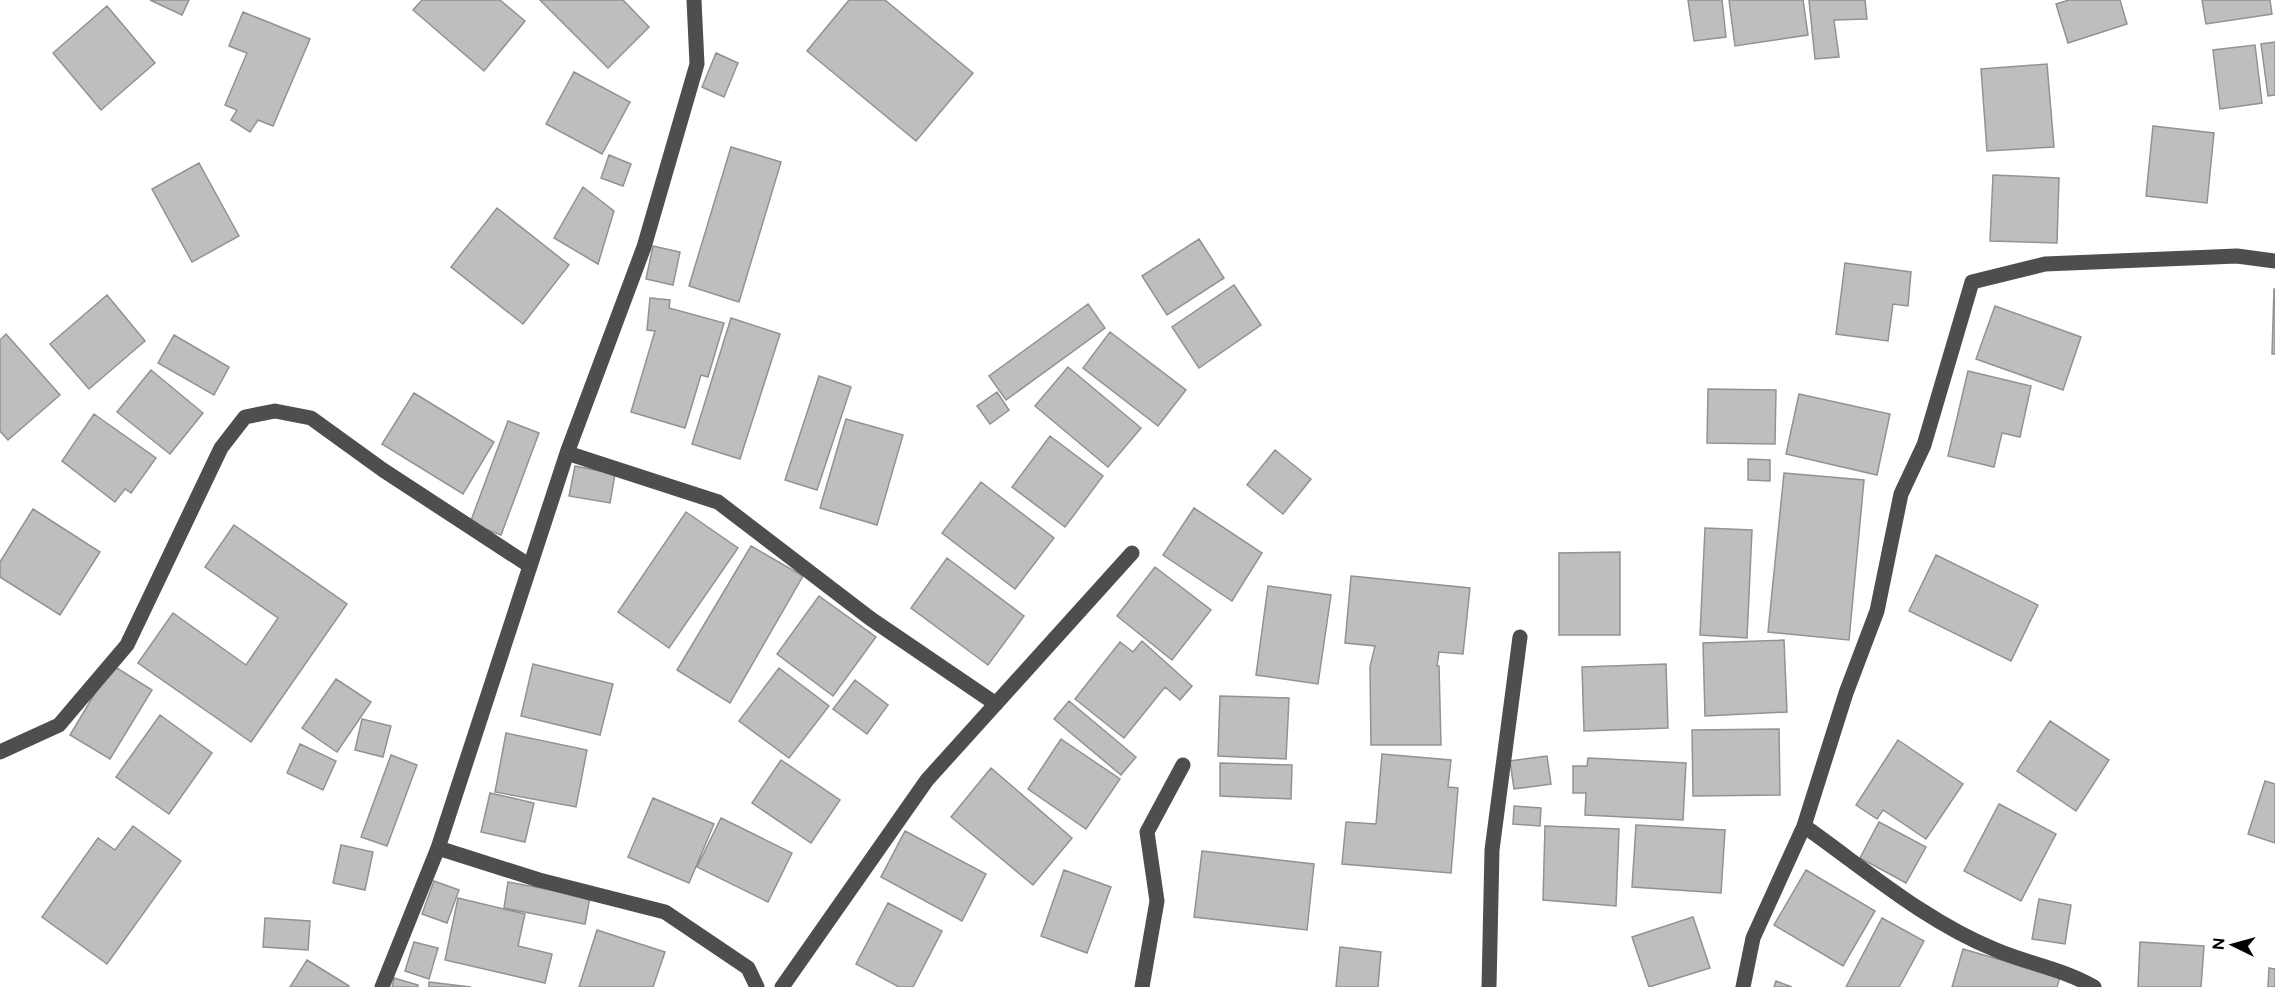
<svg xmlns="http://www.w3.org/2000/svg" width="2275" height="987" font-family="Figtree,sans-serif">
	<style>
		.building { fill: #bebebe; stroke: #929292; stroke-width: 1.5 }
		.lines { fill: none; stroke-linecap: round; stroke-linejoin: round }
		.minor { stroke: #4e4e4e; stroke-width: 15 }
	</style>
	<rect width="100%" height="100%" fill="#fff"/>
	<path class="building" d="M 150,0 L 189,0 L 182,15 Z
		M 422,0 L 500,0 L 525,21 L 484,71 L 413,10 Z
		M 540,0 L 623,0 L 649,27 L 608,68 Z
		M 849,0 L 885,0 L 973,73 L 916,141 L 807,51 Z
		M 1688,0 L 1722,0 L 1726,37 L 1694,41 Z
		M 1729,0 L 1803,0 L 1808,35 L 1735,46 Z
		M 1809,0 L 1865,0 L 1867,19 L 1834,20 L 1839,57 L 1815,59 Z
		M 2069,0 L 2120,0 L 2127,24 L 2068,43 L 2056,4 Z
		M 2202,0 L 2270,0 L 2272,14 L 2206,24 Z
		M 107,6 L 155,63 L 101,110 L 53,53 Z
		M 243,12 L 310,39 L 273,126 L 258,120 L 250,132 L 231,120 L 237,110 L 225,105 L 247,53 L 229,46 Z
		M 2275,42 L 2275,95 L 2268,96 L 2261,44 Z
		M 2255,45 L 2262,103 L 2220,109 L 2213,50 Z
		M 716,53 L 738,63 L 724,97 L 702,87 Z
		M 2047,64 L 2054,147 L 1987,151 L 1981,69 Z
		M 574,72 L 630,102 L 602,154 L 546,124 Z
		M 2153,126 L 2214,133 L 2207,203 L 2146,196 Z
		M 731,147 L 781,162 L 739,302 L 689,286 Z
		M 609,155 L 631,164 L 623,186 L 601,178 Z
		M 199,163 L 239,236 L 192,262 L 152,189 Z
		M 1993,175 L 2059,178 L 2057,243 L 1990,241 Z
		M 583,187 L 614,211 L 598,264 L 554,238 Z
		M 497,208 L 569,265 L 523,324 L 451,267 Z
		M 1199,239 L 1224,278 L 1167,315 L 1142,276 Z
		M 653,246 L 680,252 L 673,285 L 646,279 Z
		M 1845,263 L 1911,272 L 1908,306 L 1893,304 L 1888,341 L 1836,334 Z
		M 1234,285 L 1261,325 L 1199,368 L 1172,327 Z
		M 2274,289 L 2275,289 L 2275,354 L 2272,354 Z
		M 107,295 L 145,341 L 89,389 L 50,344 Z
		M 650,298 L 670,300 L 669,308 L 724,323 L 708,377 L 701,375 L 685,428 L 631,412 L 655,331 L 647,330 Z
		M 1088,304 L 1105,328 L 1006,400 L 989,376 Z
		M 1995,306 L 2081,337 L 2063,390 L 1976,359 Z
		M 731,318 L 780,334 L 740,459 L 692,444 Z
		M 1110,332 L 1186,390 L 1158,426 L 1083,368 Z
		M 6,334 L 60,395 L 8,440 L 0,431 L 0,340 Z
		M 174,335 L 229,367 L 214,395 L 158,363 Z
		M 1068,367 L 1141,428 L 1108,467 L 1035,406 Z
		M 151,370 L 203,413 L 170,454 L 117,412 Z
		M 1968,371 L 2031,386 L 2020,437 L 2002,433 L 1994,467 L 1948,456 Z
		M 819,376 L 851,387 L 817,490 L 785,480 Z
		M 1708,389 L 1776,390 L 1775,444 L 1707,443 Z
		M 997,392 L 1009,410 L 990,424 L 977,406 Z
		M 414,393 L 494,442 L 463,494 L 382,444 Z
		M 1799,394 L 1890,414 L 1877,475 L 1786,454 Z
		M 94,414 L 156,458 L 131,493 L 125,489 L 115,502 L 62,461 Z
		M 846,419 L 903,435 L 877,525 L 820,508 Z
		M 508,421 L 539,433 L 501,535 L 470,523 Z
		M 1050,436 L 1103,476 L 1065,527 L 1012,487 Z
		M 1275,450 L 1311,479 L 1283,514 L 1247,485 Z
		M 1748,459 L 1770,460 L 1770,481 L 1748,480 Z
		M 575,466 L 615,474 L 610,503 L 569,496 Z
		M 1784,473 L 1864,480 L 1849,640 L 1768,632 Z
		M 981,482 L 1054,538 L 1015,589 L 942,533 Z
		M 1194,508 L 1262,553 L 1232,601 L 1163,555 Z
		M 33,509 L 100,552 L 60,615 L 0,577 L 0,562 Z
		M 686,512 L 738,548 L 669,648 L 618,612 Z
		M 234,525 L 347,604 L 251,742 L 138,663 L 173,613 L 246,665 L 278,618 L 205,567 Z
		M 1705,528 L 1752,530 L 1747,638 L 1700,635 Z
		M 751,546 L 803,576 L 730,703 L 677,670 Z
		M 1620,552 L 1620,635 L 1559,635 L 1559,553 Z
		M 1936,555 L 2038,605 L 2011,661 L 1909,611 Z
		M 947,558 L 1024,616 L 988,665 L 911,608 Z
		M 1155,567 L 1211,610 L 1172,660 L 1117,616 Z
		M 1351,576 L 1470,588 L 1463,654 L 1439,652 L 1437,666 L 1439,666 L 1441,745 L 1371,745 L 1370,667 L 1375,646 L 1345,643 Z
		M 1268,586 L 1331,595 L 1318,684 L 1256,675 Z
		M 819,596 L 876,637 L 833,696 L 777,654 Z
		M 1784,640 L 1787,712 L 1705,716 L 1703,643 Z
		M 1142,641 L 1192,686 L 1180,700 L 1165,687 L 1124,738 L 1075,699 L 1120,642 L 1133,652 Z
		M 533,664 L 613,684 L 600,735 L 521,716 Z
		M 1666,664 L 1668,728 L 1584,731 L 1582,667 Z
		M 112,665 L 152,690 L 110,759 L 70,735 Z
		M 779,668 L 829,706 L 789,758 L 739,721 Z
		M 336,679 L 371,702 L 337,752 L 302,728 Z
		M 855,680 L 888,705 L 867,734 L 833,709 Z
		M 1220,696 L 1289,698 L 1286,759 L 1218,756 Z
		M 1069,701 L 1136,757 L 1121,775 L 1054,719 Z
		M 160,715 L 212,753 L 169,814 L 116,777 Z
		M 362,719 L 391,726 L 383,757 L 355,750 Z
		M 2050,721 L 2109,760 L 2076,811 L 2017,771 Z
		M 1779,729 L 1780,795 L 1693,796 L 1692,730 Z
		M 506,733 L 587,750 L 576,807 L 495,792 Z
		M 1061,739 L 1120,779 L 1086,829 L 1028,789 Z
		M 1898,740 L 1963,784 L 1926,839 L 1883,810 L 1877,819 L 1856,805 Z
		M 300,744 L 336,761 L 323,790 L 287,773 Z
		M 1382,754 L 1451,760 L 1448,787 L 1458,788 L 1451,873 L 1342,864 L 1346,822 L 1376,824 Z
		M 391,755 L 417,765 L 387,846 L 361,837 Z
		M 1547,756 L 1551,784 L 1514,789 L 1510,761 Z
		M 1588,758 L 1686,763 L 1683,820 L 1585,815 L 1586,793 L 1573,793 L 1573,766 L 1587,766 Z
		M 781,760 L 840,800 L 811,843 L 752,803 Z
		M 1220,763 L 1292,765 L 1291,799 L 1220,796 Z
		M 991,768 L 1072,838 L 1033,885 L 951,817 Z
		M 2265,781 L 2275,784 L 2275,843 L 2248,834 Z
		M 490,793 L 534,803 L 525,842 L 481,832 Z
		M 653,798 L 714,824 L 689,883 L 628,857 Z
		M 1999,804 L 2056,834 L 2021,901 L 1964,871 Z
		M 1514,806 L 1541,808 L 1540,826 L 1513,824 Z
		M 721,818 L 792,853 L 768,902 L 697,867 Z
		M 1879,822 L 1926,847 L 1906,883 L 1860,858 Z
		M 1636,825 L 1725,830 L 1721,893 L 1632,887 Z
		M 133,826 L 181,861 L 107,964 L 42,917 L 98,838 L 115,850 Z
		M 1545,826 L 1619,829 L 1616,906 L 1543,900 Z
		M 905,831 L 986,874 L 962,921 L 881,877 Z
		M 341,845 L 373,852 L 365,890 L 333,883 Z
		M 1202,851 L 1314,864 L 1307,930 L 1194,917 Z
		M 1064,870 L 1111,887 L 1087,953 L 1041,936 Z
		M 1806,870 L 1875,911 L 1843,966 L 1774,925 Z
		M 434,881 L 459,890 L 447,923 L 422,914 Z
		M 508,882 L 590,897 L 585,924 L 504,908 Z
		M 458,898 L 525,914 L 518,946 L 552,954 L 545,983 L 445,960 Z
		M 2039,899 L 2071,905 L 2065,944 L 2032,939 Z
		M 888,903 L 942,931 L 913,987 L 899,987 L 856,964 Z
		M 1693,917 L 1710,968 L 1649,987 L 1632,937 Z
		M 265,918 L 310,921 L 308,950 L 263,947 Z
		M 1882,918 L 1924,941 L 1899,987 L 1846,987 Z
		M 597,930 L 665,952 L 653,987 L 579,987 Z
		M 414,942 L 438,948 L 429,979 L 405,971 Z
		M 2140,942 L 2204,946 L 2201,987 L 2138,987 Z
		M 1340,947 L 1381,952 L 1378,987 L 1336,987 Z
		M 1963,949 L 2060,977 L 2057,987 L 1952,987 Z
		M 307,960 L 349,986 L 348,987 L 290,987 Z
		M 2269,968 L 2275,969 L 2275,987 L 2268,987 Z
		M 394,978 L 418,985 L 418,987 L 392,987 Z
		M 1776,981 L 1792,987 L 1774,987 Z
		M 429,982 L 471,987 L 429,987 Z"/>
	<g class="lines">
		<path class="minor" d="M 567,453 L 718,502 L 871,619 L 996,704
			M 0,752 L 59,725 L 127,645 L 221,448 L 245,417 L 275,411 L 311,418 L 383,470 L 530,566
			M 1804,826 C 1865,869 1926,922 1996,950 C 2029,964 2063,969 2094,987
			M 438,848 L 539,880 L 665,912 L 748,968 L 757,987
			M 382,987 L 438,848 L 567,453 L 644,247 L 697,64 L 694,0
			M 782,987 L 927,780 L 1132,553
			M 1142,987 L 1157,901 L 1147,832 L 1183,765
			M 1489,987 L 1492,850 L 1520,637
			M 1743,987 L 1753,938 L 1804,826 L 1846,693 L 1877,611 L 1901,494 L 1924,445 L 1972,282 L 2045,264 L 2237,256 L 2275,261"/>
	</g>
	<g transform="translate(2233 945) rotate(275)" stroke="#ffffff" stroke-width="4.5" paint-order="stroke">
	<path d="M0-4.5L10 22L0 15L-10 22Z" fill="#000000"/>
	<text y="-9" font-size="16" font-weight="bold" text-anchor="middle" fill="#000000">N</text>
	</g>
</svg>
